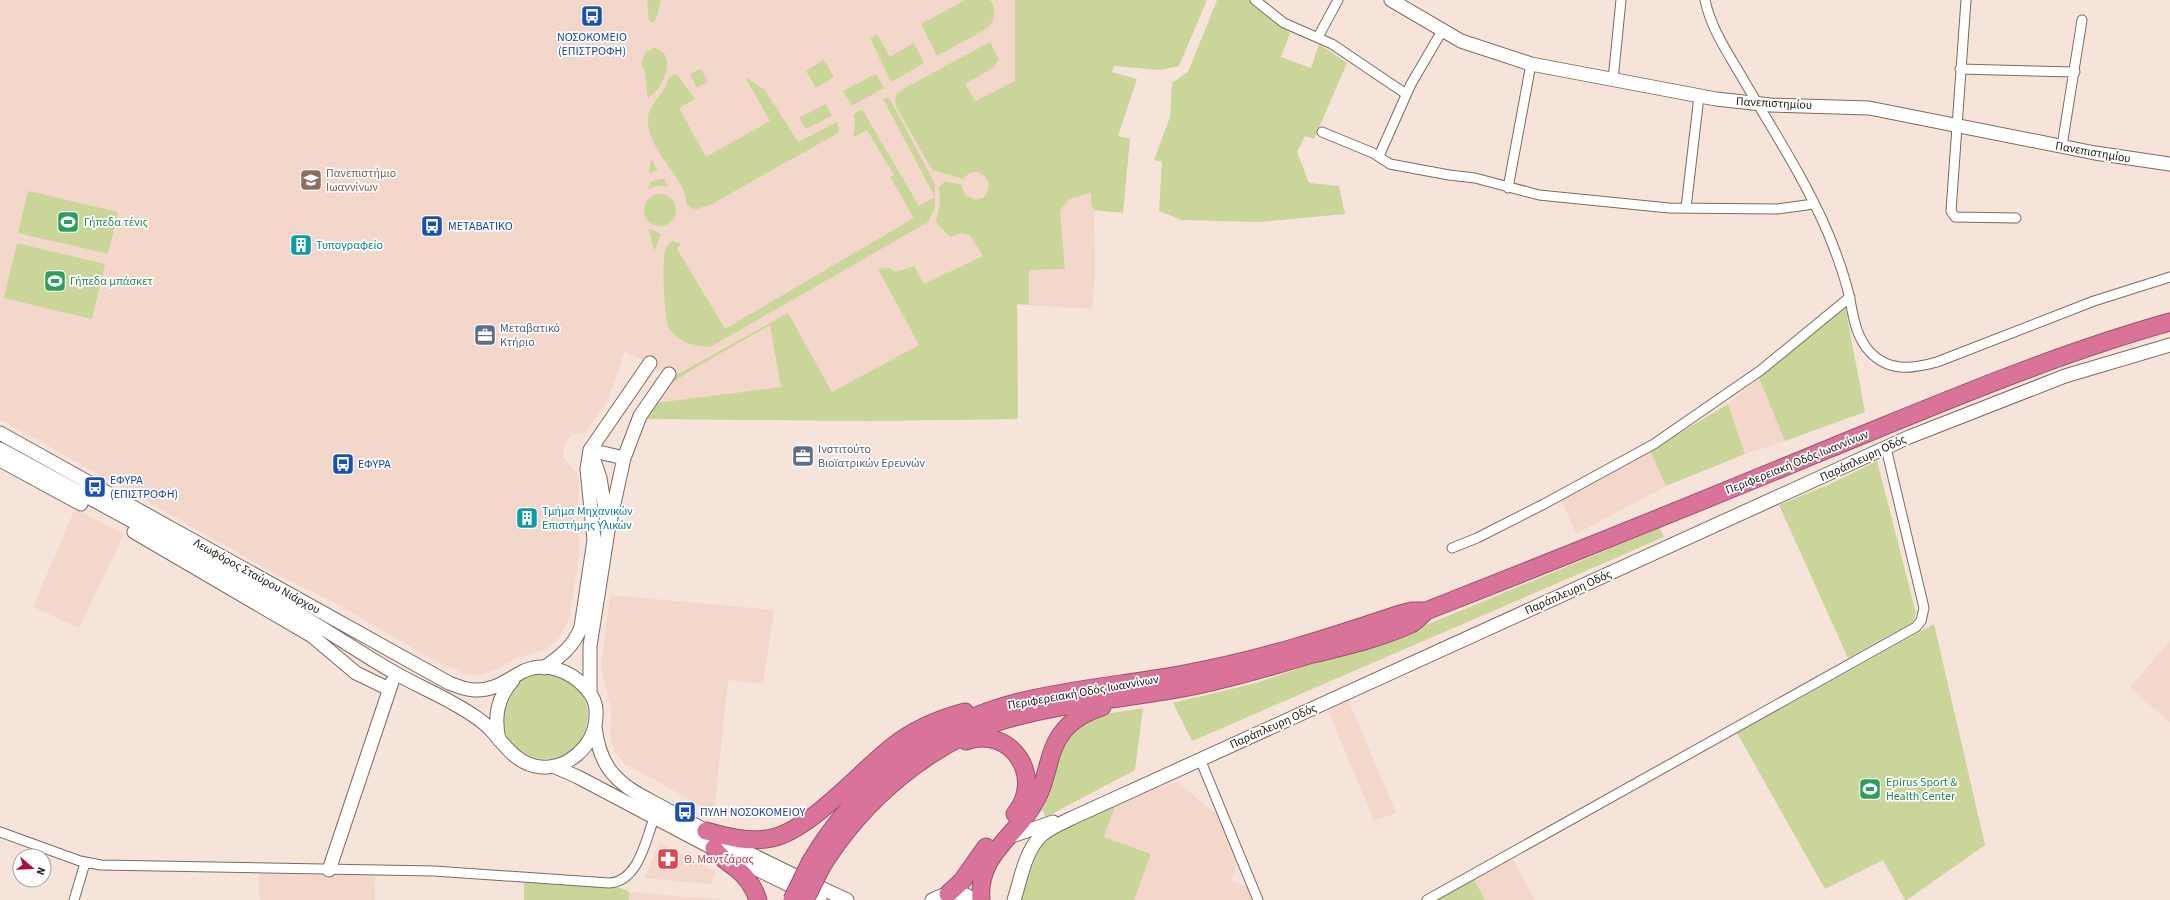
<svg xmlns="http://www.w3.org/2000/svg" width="2170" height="900" font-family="'Source Sans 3',sans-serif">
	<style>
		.built { fill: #f2d7ca }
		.green { fill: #cad699 }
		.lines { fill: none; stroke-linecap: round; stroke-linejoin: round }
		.street-casing { stroke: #7c6b62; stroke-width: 11 }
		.secondary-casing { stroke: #7c6b62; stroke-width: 15 }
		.highway-casing { stroke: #98536b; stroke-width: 19 }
		.street { stroke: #fff; stroke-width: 9 }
		.secondary { stroke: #fff; stroke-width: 13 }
		.highway { stroke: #da739a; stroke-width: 17 }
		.highway-bridge-casing { stroke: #98536b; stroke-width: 19; stroke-linecap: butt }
		.highway-bridge { stroke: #da739a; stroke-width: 17 }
		.labels { text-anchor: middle; stroke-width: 3.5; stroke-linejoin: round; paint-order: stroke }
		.transit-label { font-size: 12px; fill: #164399; stroke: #fff; text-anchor: start }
		.street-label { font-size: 12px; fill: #1d1713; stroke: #fff }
		.education-label { font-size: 12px; fill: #785e54; stroke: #fff; text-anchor: start }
		.leisure-label { font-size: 12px; fill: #27864d; stroke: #fff; text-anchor: start }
		.culture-label { font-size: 12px; fill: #0d838f; stroke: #fff; text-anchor: start }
		.service-label { font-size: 12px; fill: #4e5e75; stroke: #fff; text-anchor: start }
		.health-label { font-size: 12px; fill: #be3a42; stroke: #fff; text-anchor: start }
	</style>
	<rect width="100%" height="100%" fill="#f6e3d9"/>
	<path class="built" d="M 0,0 L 1015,0 L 1018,419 L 867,421 L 647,419 L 673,377 L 625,351 L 608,400 L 586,432 L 571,435 L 564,446 L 563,457 L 578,475 L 579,558 L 569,618 L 560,637 L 547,649 L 516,658 L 493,671 L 479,675 L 465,674 L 430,658 L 330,600 L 278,575 L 0,419 Z
		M 1091,193 L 1091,204 L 1094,210 L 1095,273 L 1092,309 L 1029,305 L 1029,270 L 1065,269 L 1060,211 L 1069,199 Z
		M 1759,378 L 1785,441 L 1745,454 L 1728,404 Z
		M 1650,451 L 1666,486 L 1576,534 L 1561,499 Z
		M 75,509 L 124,534 L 79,628 L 33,607 Z
		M 610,595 L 774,610 L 763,684 L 728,680 L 714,813 L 624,763 L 614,750 L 610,736 L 611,710 L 601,665 Z
		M 2170,640 L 2170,722 L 2130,688 Z
		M 1348,699 L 1396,813 L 1374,821 L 1327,708 Z
		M 1177,782 L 1220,817 L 1238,861 L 1231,881 L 1248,887 L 1253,900 L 1134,900 L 1151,854 L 1104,837 L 1116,804 Z
		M 659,843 L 715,871 L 711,884 L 645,878 Z
		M 1512,858 L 1535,900 L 1485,900 L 1474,879 Z
		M 258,870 L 374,873 L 375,900 L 260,900 Z
		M 629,892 L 723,900 L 629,900 Z"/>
	<path class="green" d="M 647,0 L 661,0 L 656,19 L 653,23 L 649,21 Z
		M 965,0 L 990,0 C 997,10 995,19 988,28 L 937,56 L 921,24 Z
		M 1015,0 L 1207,0 L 1179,66 L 1160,70 L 1114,66 L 1112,72 L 1137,79 L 1118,136 L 1130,139 L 1123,213 L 1094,210 L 1091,204 L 1091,193 L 1069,199 L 1060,211 L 1065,269 L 1029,270 L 1029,305 L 1017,304 L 1018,419 L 867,421 L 647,419 L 655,403 L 781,387 L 770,325 L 688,372 L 664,389 L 673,377 L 788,313 L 832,392 L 919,345 L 878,269 L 888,268 L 896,272 L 914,266 L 924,284 L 983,256 L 970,235 L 962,233 L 950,237 L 936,222 L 940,203 L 939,187 L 945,181 L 961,185 L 965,195 L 976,200 L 984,197 C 998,180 976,162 963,179 L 932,170 L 896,106 C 894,98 896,93 903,89 L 990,42 L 999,59 L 993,68 L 965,84 L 975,101 L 1015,81 Z
		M 1217,0 L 1249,0 L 1290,33 L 1281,57 L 1311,68 L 1319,44 L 1347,63 L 1314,139 L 1305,136 L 1297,152 L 1309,183 L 1339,186 L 1345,214 L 1260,222 L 1181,220 L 1159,211 L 1162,162 L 1154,160 L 1170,117 L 1172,83 L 1188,72 Z
		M 877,34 L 890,57 L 914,43 L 924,63 L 891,82 L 870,38 Z
		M 654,48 C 679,53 663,90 648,98 L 645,72 L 641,64 L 645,53 Z
		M 824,60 L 834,77 L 816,88 L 806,71 Z
		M 701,69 L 708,82 L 697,88 L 690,74 Z
		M 677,74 L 695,99 L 679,108 L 706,157 L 770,121 L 745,77 L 765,90 L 798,142 L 837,122 L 839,129 L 838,133 L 712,204 L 694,210 L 686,203 C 689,181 645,150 648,117 C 649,104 665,94 669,77 Z
		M 876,74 L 884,88 L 852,106 L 843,91 Z
		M 888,98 L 890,99 L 935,184 L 935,208 L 928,222 L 712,346 C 698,349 676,341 669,328 C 664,319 662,263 665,252 C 666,247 668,244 671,241 L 681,243 L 677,249 L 725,329 L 914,218 L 890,177 L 894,175 L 867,130 L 854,137 L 853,134 L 855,129 L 854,114 L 862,109 L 919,206 L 935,197 L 883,99 Z
		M 826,104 L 832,116 L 806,129 L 799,118 Z
		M 651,158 L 658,171 L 649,173 Z
		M 661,179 L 664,179 L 668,187 L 658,186 L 648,189 L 651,182 Z
		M 28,191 L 118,212 L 108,254 L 18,233 Z
		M644 210a16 16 0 1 1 32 0a16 16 0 1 1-32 0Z
		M 649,229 L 661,234 L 654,251 Z
		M 17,243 L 105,264 L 92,319 L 4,298 Z
		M 1845,306 L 1865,412 L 1785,441 L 1759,378 Z
		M 1728,404 L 1745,454 L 1666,486 L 1650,451 Z
		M 1877,461 L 1916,613 L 1913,622 L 1848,658 L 1779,505 L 1830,484 Z
		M 1660,528 L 1664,537 L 1192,741 L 1173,703 L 1256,683 L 1431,623 Z
		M 1934,624 L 1985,845 L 1907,900 L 1905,900 L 1883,860 L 1825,889 L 1737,733 Z
		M502 716a43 43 0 1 1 86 0a43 43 0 1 1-86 0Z
		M 1143,708 L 1135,770 L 1046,817 L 1042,810 C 1056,778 1058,735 1093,719 C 1107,712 1128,711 1143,708 Z
		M 1116,804 L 1104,837 L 1151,854 L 1134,900 L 1020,900 L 1039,848 L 1061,828 Z
		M 524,879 L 621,888 L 629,892 L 629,900 L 524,900 Z
		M 1474,879 L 1485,900 L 1436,900 Z"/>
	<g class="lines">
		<g class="street-casing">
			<path id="street" d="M 1255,0 L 1284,23 L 1332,44 L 1406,94
				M 1705,0 C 1711,29 1728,53 1743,79 C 1772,129 1805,179 1828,233 C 1835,250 1842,269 1847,287 C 1853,309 1853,334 1870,352 C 1889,372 1912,369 1937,362 L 2094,301 L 2170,277
				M 1966,0 L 1951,211 L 1955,217 L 2016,218
				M 1318,37 L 1338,0
				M 1960,69 L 2075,72
				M 1613,80 L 1621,0
				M 1322,132 L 1373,153 L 1390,164 L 1449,175 L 1475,178 L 1539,195 L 1669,208 L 1777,209 L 1814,204
				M 2062,146 L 2082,20
				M 1379,156 L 1411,84 L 1442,31
				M 1508,188 L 1531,64
				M 1686,208 L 1699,96
				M 1452,548 L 1477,538 L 1544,504 L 1654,444 L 1761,370 L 1850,297
				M 1200,759 L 1258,900
				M 0,832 L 80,861 L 101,865 L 434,871 L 609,883 C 638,882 646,840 654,818
				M 74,900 L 85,863
				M 1427,900 L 1916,627 L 1921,621 L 1924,608 L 1886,448"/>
		</g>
		<g class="secondary-casing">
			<path id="secondary" d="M 1391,0 L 1461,41 L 1531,64 L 1716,99 L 1771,105 L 1869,108 L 2095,153 L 2170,164
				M 0,433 L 449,683 C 457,686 466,690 475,690 C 495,691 508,679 524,671 C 546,661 570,671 585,687 C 593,696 597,704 596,716 C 596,746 565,773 535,766 C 514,761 505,745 491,730 C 482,720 470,713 458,706 C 438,694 416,685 395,673 C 365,656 336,636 307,619 C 206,560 102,505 0,449
				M 590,450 L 624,458
				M 591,452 L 600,478 L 607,522
				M 0,460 L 81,504
				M 134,532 L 312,636 L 356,673 L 389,689
				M 544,668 C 561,656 574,646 581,627 L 594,540 L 587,469 L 590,450 L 650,363
				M 590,693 L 590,646 L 608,531 L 624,458 L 640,416 L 669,374
				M 595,727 C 597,744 602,763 615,776 C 629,792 653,801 671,812 C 729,844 787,873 847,900
				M 499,740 C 494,717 497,698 513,680
				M 553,766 L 578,777 L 705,844 L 820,900
				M 1009,837 L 1053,822
				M 329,870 L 392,682
				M 932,900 C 946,893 961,889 974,900
				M 1014,900 C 1021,879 1025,850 1042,835 C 1051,827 1062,823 1072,818 L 1909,437 L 2065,376 L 2170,345"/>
		</g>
		<g class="highway-casing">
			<path id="highway" d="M 966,741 C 1012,725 1045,778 1015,814
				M 706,831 C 728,837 749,843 772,838 C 810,830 860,772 892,747 C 913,730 939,719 965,712
				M 714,848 C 720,858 728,862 737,869 C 747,877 754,888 758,900
				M 811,861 C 857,784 931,724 1019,702 C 1075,688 1133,684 1189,673 C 1261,660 1331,637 1400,614 L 1412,611 L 1426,611
				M 822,866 C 863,800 929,743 1004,720 C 1064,702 1127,699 1188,687 C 1230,679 1272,666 1313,654 C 1345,646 1381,638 1411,624 C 1416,621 1422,615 1426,611 C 1561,558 1695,504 1828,449 C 1941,403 2053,355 2170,322
				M 948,894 L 962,881 L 986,847
				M 981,900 C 977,852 1019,836 1038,796 C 1048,776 1048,751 1062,733 C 1072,719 1086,712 1102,707"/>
		</g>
		<use href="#street" class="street"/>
		<use href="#secondary" class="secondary"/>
		<use href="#highway" class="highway"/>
		<g class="highway-bridge-casing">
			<path id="highway-bridge" d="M 792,900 L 811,861
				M 805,900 L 822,866"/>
		</g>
		<use href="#highway-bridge" class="highway-bridge"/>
	</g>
	<defs>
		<g id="bus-square" transform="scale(1.15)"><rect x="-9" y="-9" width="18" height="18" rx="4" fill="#1a4fb4" stroke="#fff"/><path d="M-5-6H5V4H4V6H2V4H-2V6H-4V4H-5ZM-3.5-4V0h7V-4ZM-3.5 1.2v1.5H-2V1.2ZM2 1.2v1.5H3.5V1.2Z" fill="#fff"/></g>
		<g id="university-square" transform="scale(1.15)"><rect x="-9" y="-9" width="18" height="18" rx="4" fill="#8d6e63" stroke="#fff"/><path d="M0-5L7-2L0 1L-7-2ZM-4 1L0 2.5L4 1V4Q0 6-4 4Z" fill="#fff"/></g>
		<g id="stadium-square" transform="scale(1.15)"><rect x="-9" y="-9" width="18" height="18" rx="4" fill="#2e9e5b" stroke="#fff"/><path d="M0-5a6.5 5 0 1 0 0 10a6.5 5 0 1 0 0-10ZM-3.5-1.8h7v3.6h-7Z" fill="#fff"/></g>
		<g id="building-square" transform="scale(1.15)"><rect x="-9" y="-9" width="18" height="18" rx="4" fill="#0f9aa8" stroke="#fff"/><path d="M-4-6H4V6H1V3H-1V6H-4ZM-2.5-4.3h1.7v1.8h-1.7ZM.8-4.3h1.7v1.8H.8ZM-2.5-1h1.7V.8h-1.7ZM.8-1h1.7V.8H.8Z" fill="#fff"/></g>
		<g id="office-square" transform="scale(1.15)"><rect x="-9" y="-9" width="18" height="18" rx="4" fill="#5c6f8a" stroke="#fff"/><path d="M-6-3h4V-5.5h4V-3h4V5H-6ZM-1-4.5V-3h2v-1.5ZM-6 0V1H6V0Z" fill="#fff"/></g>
		<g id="pharmacy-square" transform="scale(1.15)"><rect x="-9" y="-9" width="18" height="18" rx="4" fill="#e0444e" stroke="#fff"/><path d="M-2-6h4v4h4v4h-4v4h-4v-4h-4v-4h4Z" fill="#fff"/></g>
	</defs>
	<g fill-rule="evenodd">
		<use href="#bus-square" x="592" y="16"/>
		<use href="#university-square" x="311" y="180"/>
		<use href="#stadium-square" x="68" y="222"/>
		<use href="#bus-square" x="432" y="226"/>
		<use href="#building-square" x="301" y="245"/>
		<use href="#stadium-square" x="55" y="281"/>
		<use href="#office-square" x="485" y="335"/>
		<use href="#office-square" x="803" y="456"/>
		<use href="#bus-square" x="343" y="464"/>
		<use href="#bus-square" x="95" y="487"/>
		<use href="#building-square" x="527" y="518"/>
		<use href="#stadium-square" x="1870" y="789"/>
		<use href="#bus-square" x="685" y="812"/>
		<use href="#pharmacy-square" x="668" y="859"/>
	</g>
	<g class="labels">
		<g class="transit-label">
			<text x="592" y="41" text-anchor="middle">ΝΟΣΟΚΟΜΕΙΟ<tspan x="592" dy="14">(ΕΠΙΣΤΡΟΦΗ)</tspan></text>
			<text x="448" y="230">ΜΕΤΑΒΑΤΙΚΟ</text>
			<text x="358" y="468">ΕΦΥΡΑ</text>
			<text x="110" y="484">ΕΦΥΡΑ<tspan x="110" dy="14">(ΕΠΙΣΤΡΟΦΗ)</tspan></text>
			<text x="700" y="816">ΠΥΛΗ ΝΟΣΟΚΟΜΕΙΟΥ</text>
		</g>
		<g class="street-label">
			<text transform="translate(1774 103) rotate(3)" y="4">Πανεπιστημίου</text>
			<text transform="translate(2093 152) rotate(10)" y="4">Πανεπιστημίου</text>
			<text transform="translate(1863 458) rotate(-25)" y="4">Παράπλευρη Οδός</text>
			<text transform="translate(1797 462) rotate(-22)" y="4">Περιφερειακή Οδός Ιωαννίνων</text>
			<text transform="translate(257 576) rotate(29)" y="4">Λεωφόρος Σταύρου Νιάρχου</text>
			<text transform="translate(1568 592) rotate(-24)" y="4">Παράπλευρη Οδός</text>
			<text transform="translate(1083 692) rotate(-10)" y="4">Περιφερειακή Οδός Ιωαννίνων</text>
			<text transform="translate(1273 726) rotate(-24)" y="4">Παράπλευρη Οδός</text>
		</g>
		<g class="education-label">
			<text x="326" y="177">Πανεπιστήμιο<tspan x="326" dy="14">Ιωαννίνων</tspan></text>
		</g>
		<g class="leisure-label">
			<text x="84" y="226">Γήπεδα τένις</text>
			<text x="70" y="285">Γήπεδα μπάσκετ</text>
			<text x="1886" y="786">Epirus Sport &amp;<tspan x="1886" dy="14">Health Center</tspan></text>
		</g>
		<g class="culture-label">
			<text x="316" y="249">Τυπογραφείο</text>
			<text x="542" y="515">Τμήμα Μηχανικών<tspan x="542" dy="14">Επιστήμης Υλικών</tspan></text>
		</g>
		<g class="service-label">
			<text x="500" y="332">Μεταβατικό<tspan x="500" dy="14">Κτήριο</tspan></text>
			<text x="818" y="453">Ινστιτούτο<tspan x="818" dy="14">Βιοϊατρικών Ερευνών</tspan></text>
		</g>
		<g class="health-label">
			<text x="684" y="863">Θ. Μαντζάρας</text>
		</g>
	</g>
	<g transform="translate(32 868) rotate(109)"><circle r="19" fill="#ffffff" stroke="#a5a2a1"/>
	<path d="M0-3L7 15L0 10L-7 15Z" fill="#a70f3d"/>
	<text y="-6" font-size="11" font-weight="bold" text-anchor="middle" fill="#1d1713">N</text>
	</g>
</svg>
